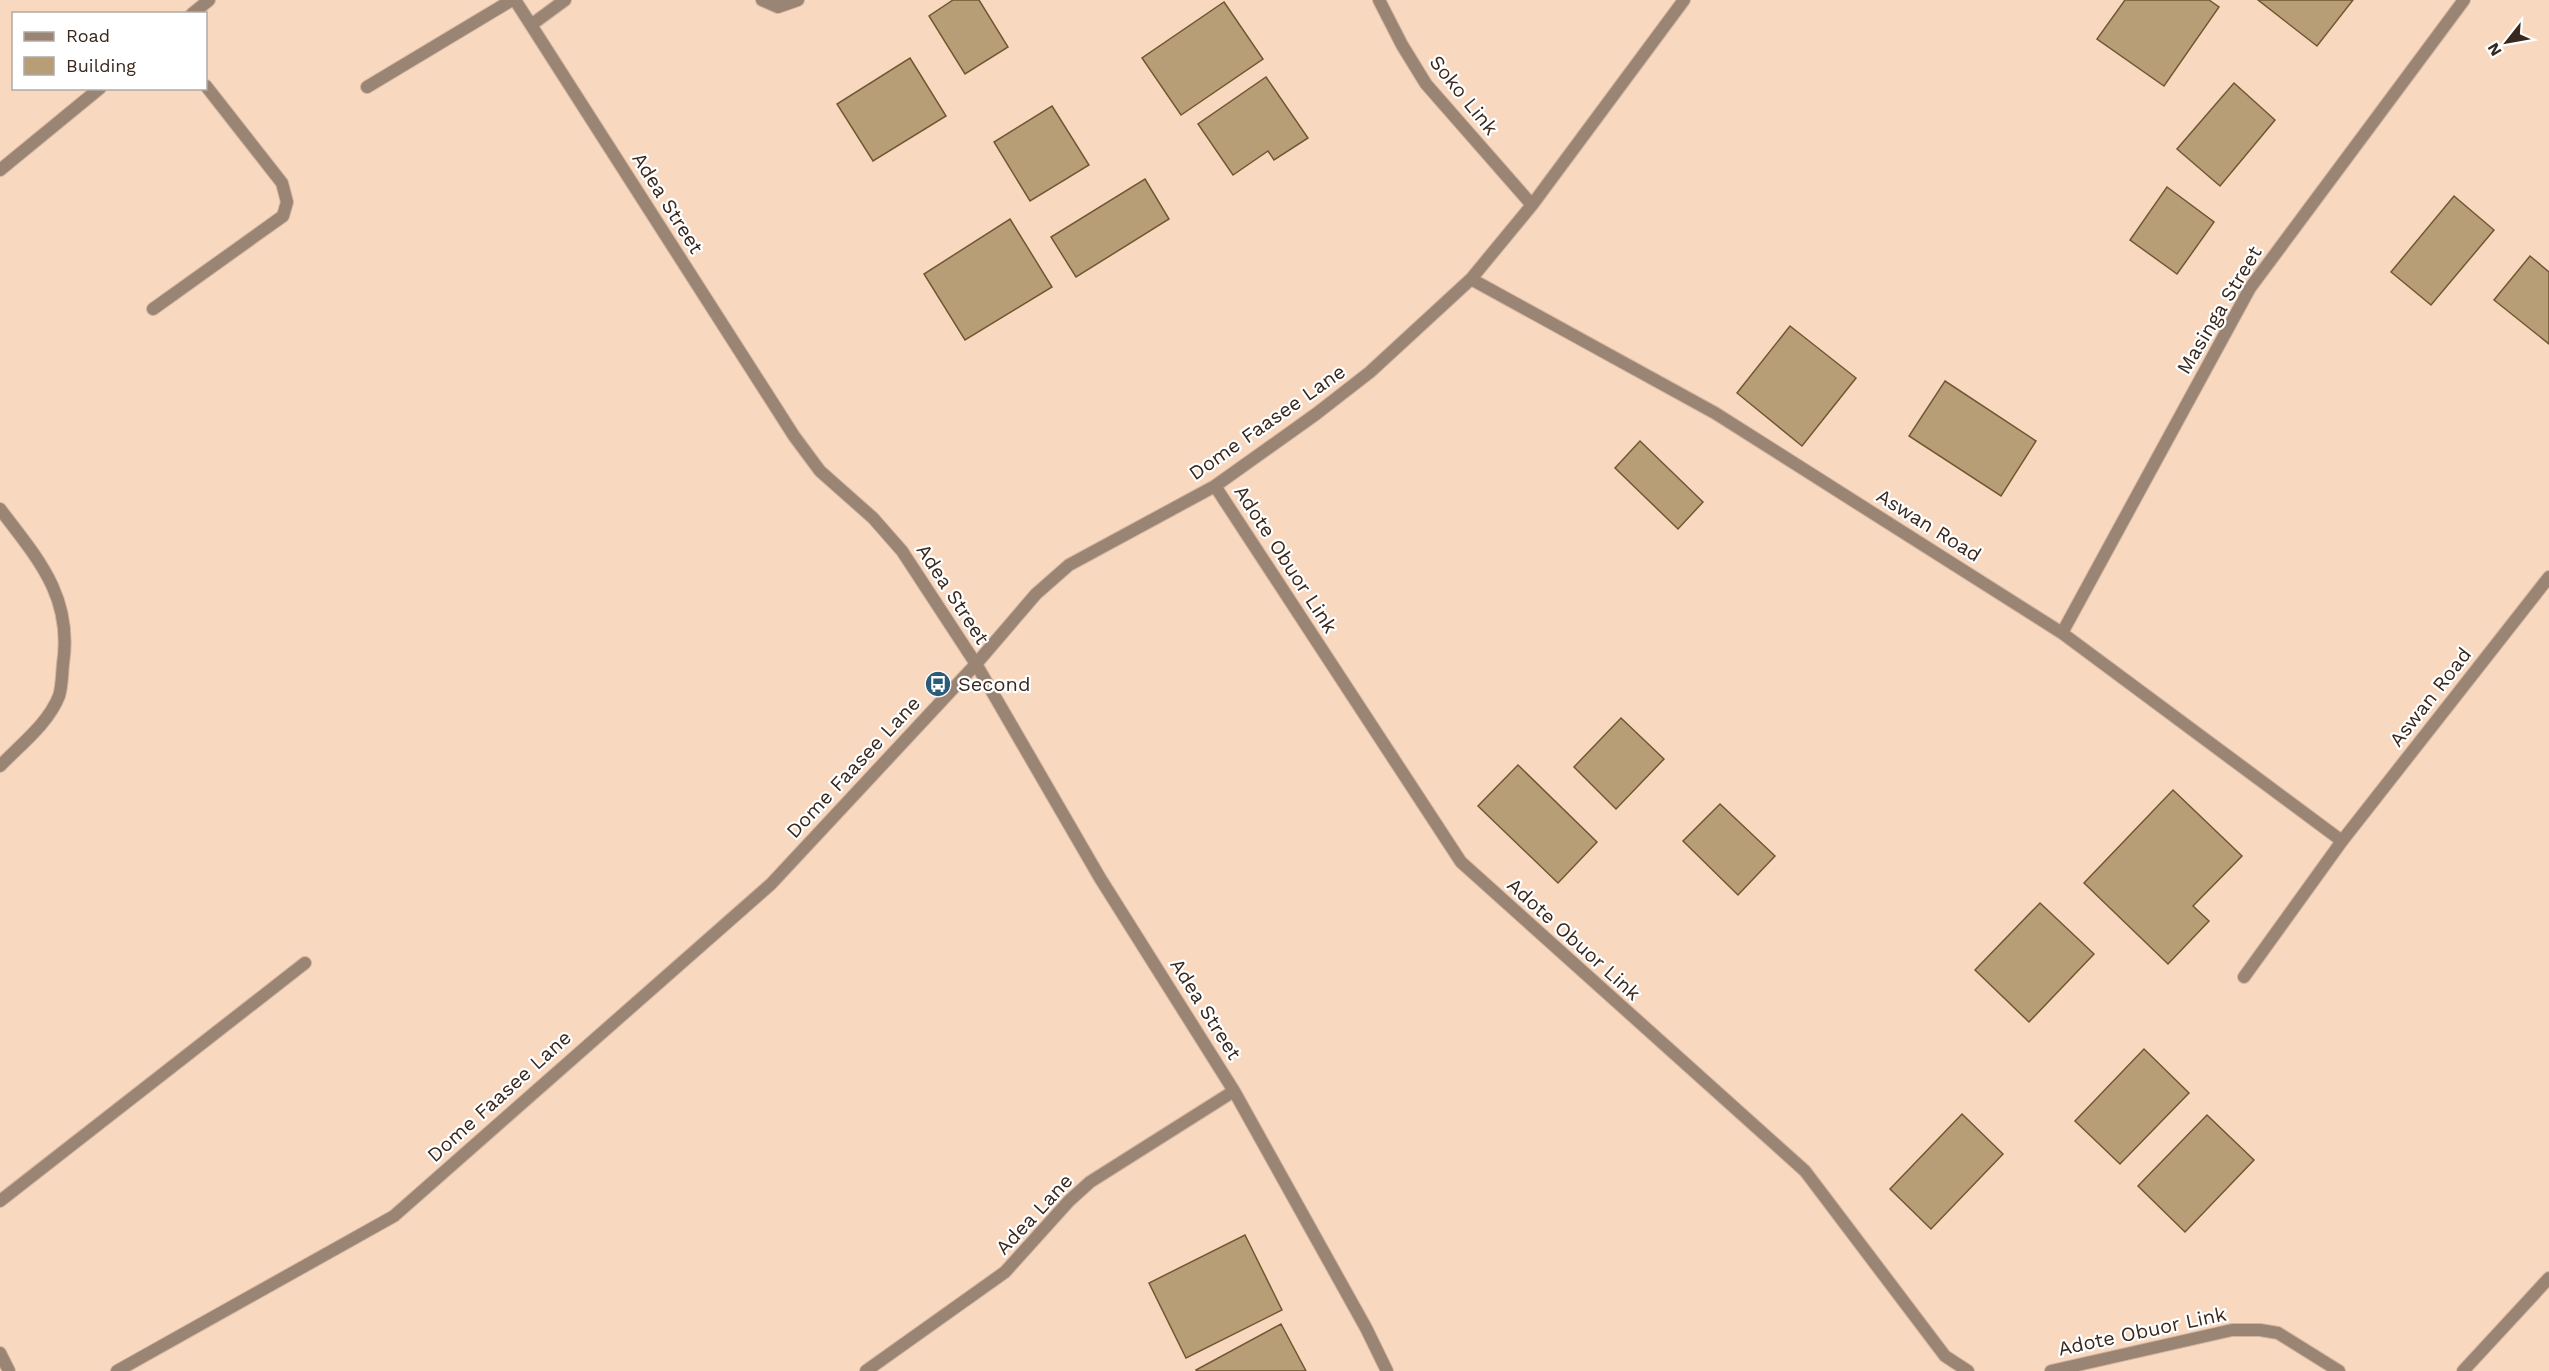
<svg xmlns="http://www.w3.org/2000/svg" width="2549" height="1371" font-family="'Work Sans',sans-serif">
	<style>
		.building { fill: #b89e76; stroke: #705832; stroke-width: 1.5 }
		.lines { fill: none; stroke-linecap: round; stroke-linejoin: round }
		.lane-casing { stroke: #d2b59f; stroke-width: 14 }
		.street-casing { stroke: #d2b59f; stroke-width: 14 }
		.lane { stroke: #9a8474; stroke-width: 12 }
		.street { stroke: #9a8474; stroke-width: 12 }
		.labels { text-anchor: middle; stroke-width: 4.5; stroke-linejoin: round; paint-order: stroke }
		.street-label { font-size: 20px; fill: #38281d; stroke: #fff }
		.poi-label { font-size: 20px; fill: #38281d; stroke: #fff; text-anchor: start }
	</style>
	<rect width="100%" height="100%" fill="#f9d8c0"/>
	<path class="building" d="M 953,0 L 979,0 L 1008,47 L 965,74 L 929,16 Z
		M 2125,0 L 2209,0 L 2219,7 L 2164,86 L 2097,39 Z
		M 2258,0 L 2353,0 L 2317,46 Z
		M 1224,2 L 1263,59 L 1181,115 L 1142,58 Z
		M 910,58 L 946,116 L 873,161 L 837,104 Z
		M 1266,77 L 1308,138 L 1274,160 L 1268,151 L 1233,175 L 1198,124 Z
		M 2234,83 L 2275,120 L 2220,186 L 2177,149 Z
		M 1052,106 L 1089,165 L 1030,201 L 994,142 Z
		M 1145,179 L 1169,219 L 1076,277 L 1051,237 Z
		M 2167,187 L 2214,222 L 2177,274 L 2130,240 Z
		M 2454,196 L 2494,230 L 2431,305 L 2391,272 Z
		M 1010,219 L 1052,287 L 965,340 L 924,274 Z
		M 2530,256 L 2549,272 L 2549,344 L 2494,300 Z
		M 1790,326 L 1856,378 L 1802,446 L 1737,393 Z
		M 1945,381 L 2036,441 L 2001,496 L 1909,436 Z
		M 1640,441 L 1703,502 L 1678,529 L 1615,468 Z
		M 1621,718 L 1664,759 L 1616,809 L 1574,767 Z
		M 1518,765 L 1597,842 L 1558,883 L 1478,806 Z
		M 2173,790 L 2242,856 L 2193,906 L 2209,921 L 2168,964 L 2084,883 Z
		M 1720,804 L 1775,856 L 1738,895 L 1683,841 Z
		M 2040,903 L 2094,954 L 2029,1022 L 1975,970 Z
		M 2144,1049 L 2189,1093 L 2120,1164 L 2075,1121 Z
		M 1962,1114 L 2003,1154 L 1931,1229 L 1890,1189 Z
		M 2207,1115 L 2254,1160 L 2185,1232 L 2138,1186 Z
		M 1245,1235 L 1282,1310 L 1186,1358 L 1149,1283 Z
		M 1281,1324 L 1306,1371 L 1197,1371 L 1196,1370 Z"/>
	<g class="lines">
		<g class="lane-casing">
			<path id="lane" d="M 762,0 L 778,7 L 798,0
				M 367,87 L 512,0
				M 153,309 L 283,216 L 287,202 L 282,183 L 206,86"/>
		</g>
		<g class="street-casing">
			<path id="street" d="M 515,0 L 794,436 L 820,471 L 873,518 L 902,551 L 976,664 L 1100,878 L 1234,1091 L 1366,1328 L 1387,1371
				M 1379,0 L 1402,45 L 1426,84 L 1532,205
				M 192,14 L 209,0
				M 531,25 L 565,0
				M 0,170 L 100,88
				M 1471,279 L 1715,413 L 2062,633 L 2342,841
				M 1215,486 L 1461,862 L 1805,1171 L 1945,1356 L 1968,1371
				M 0,509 C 38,559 73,597 63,664 C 62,674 62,687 59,696 C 48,724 20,745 0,766
				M 2062,633 L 2250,288 L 2464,0
				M 2244,977 L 2342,841 L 2549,577
				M 0,1201 L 305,963
				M 0,1353 L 9,1371
				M 117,1371 L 394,1216 L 771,884 L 976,664 L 1036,594 L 1069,565 L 1215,486 L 1316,414 L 1370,372 L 1471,279 L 1532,205 L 1684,0
				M 866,1371 L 1005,1272 L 1069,1201 L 1090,1182 L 1234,1091
				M 2051,1371 L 2232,1330 L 2260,1330 L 2278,1333 L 2339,1371
				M 2463,1371 L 2549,1278"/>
		</g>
		<use href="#lane" class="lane"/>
		<use href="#street" class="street"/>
	</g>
	<defs>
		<g id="bus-disc" transform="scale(1.35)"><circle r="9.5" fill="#2a5c79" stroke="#fff"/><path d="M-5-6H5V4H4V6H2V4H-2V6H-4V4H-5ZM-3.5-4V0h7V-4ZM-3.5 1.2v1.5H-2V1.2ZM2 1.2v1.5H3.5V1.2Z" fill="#fff"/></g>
	</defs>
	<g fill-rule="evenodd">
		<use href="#bus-disc" x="938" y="684"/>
	</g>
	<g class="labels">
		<g class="street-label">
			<text transform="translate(1464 95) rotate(51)" y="7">Soko Link</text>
			<text transform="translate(668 203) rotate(58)" y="7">Adea Street</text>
			<text transform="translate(2219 310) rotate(-59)" y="7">Masinga Street</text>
			<text transform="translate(1267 422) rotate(-35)" y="7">Dome Faasee Lane</text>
			<text transform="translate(1929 525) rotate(32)" y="7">Aswan Road</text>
			<text transform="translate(1286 559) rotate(57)" y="7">Adote Obuor Link</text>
			<text transform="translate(953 594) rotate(57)" y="7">Adea Street</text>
			<text transform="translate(2430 697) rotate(-52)" y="7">Aswan Road</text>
			<text transform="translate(853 767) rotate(-47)" y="7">Dome Faasee Lane</text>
			<text transform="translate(1574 939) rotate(42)" y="7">Adote Obuor Link</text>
			<text transform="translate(1206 1009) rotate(58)" y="7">Adea Street</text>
			<text transform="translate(499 1096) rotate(-42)" y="7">Dome Faasee Lane</text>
			<text transform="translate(1034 1214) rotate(-47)" y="7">Adea Lane</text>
			<text transform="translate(2142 1331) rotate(-12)" y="7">Adote Obuor Link</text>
		</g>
		<g class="poi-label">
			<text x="958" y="691">Second</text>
		</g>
	</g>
	<rect x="12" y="12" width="195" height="78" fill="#ffffff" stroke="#afa9a5" stroke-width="1.5"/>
	<rect x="24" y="32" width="30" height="9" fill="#9a8474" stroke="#afa9a5" stroke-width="1.5"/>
	<text x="66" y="42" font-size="18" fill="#38281d">Road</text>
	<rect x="24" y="57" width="30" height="18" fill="#b89e76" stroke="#afa9a5" stroke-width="1.5"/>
	<text x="66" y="72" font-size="18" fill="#38281d">Building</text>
	<g transform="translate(2507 42) rotate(239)" stroke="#ffffff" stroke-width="4.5" paint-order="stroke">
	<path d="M0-4.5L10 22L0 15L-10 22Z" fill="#38281d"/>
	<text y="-9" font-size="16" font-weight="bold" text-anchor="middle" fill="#38281d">N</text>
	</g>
</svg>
